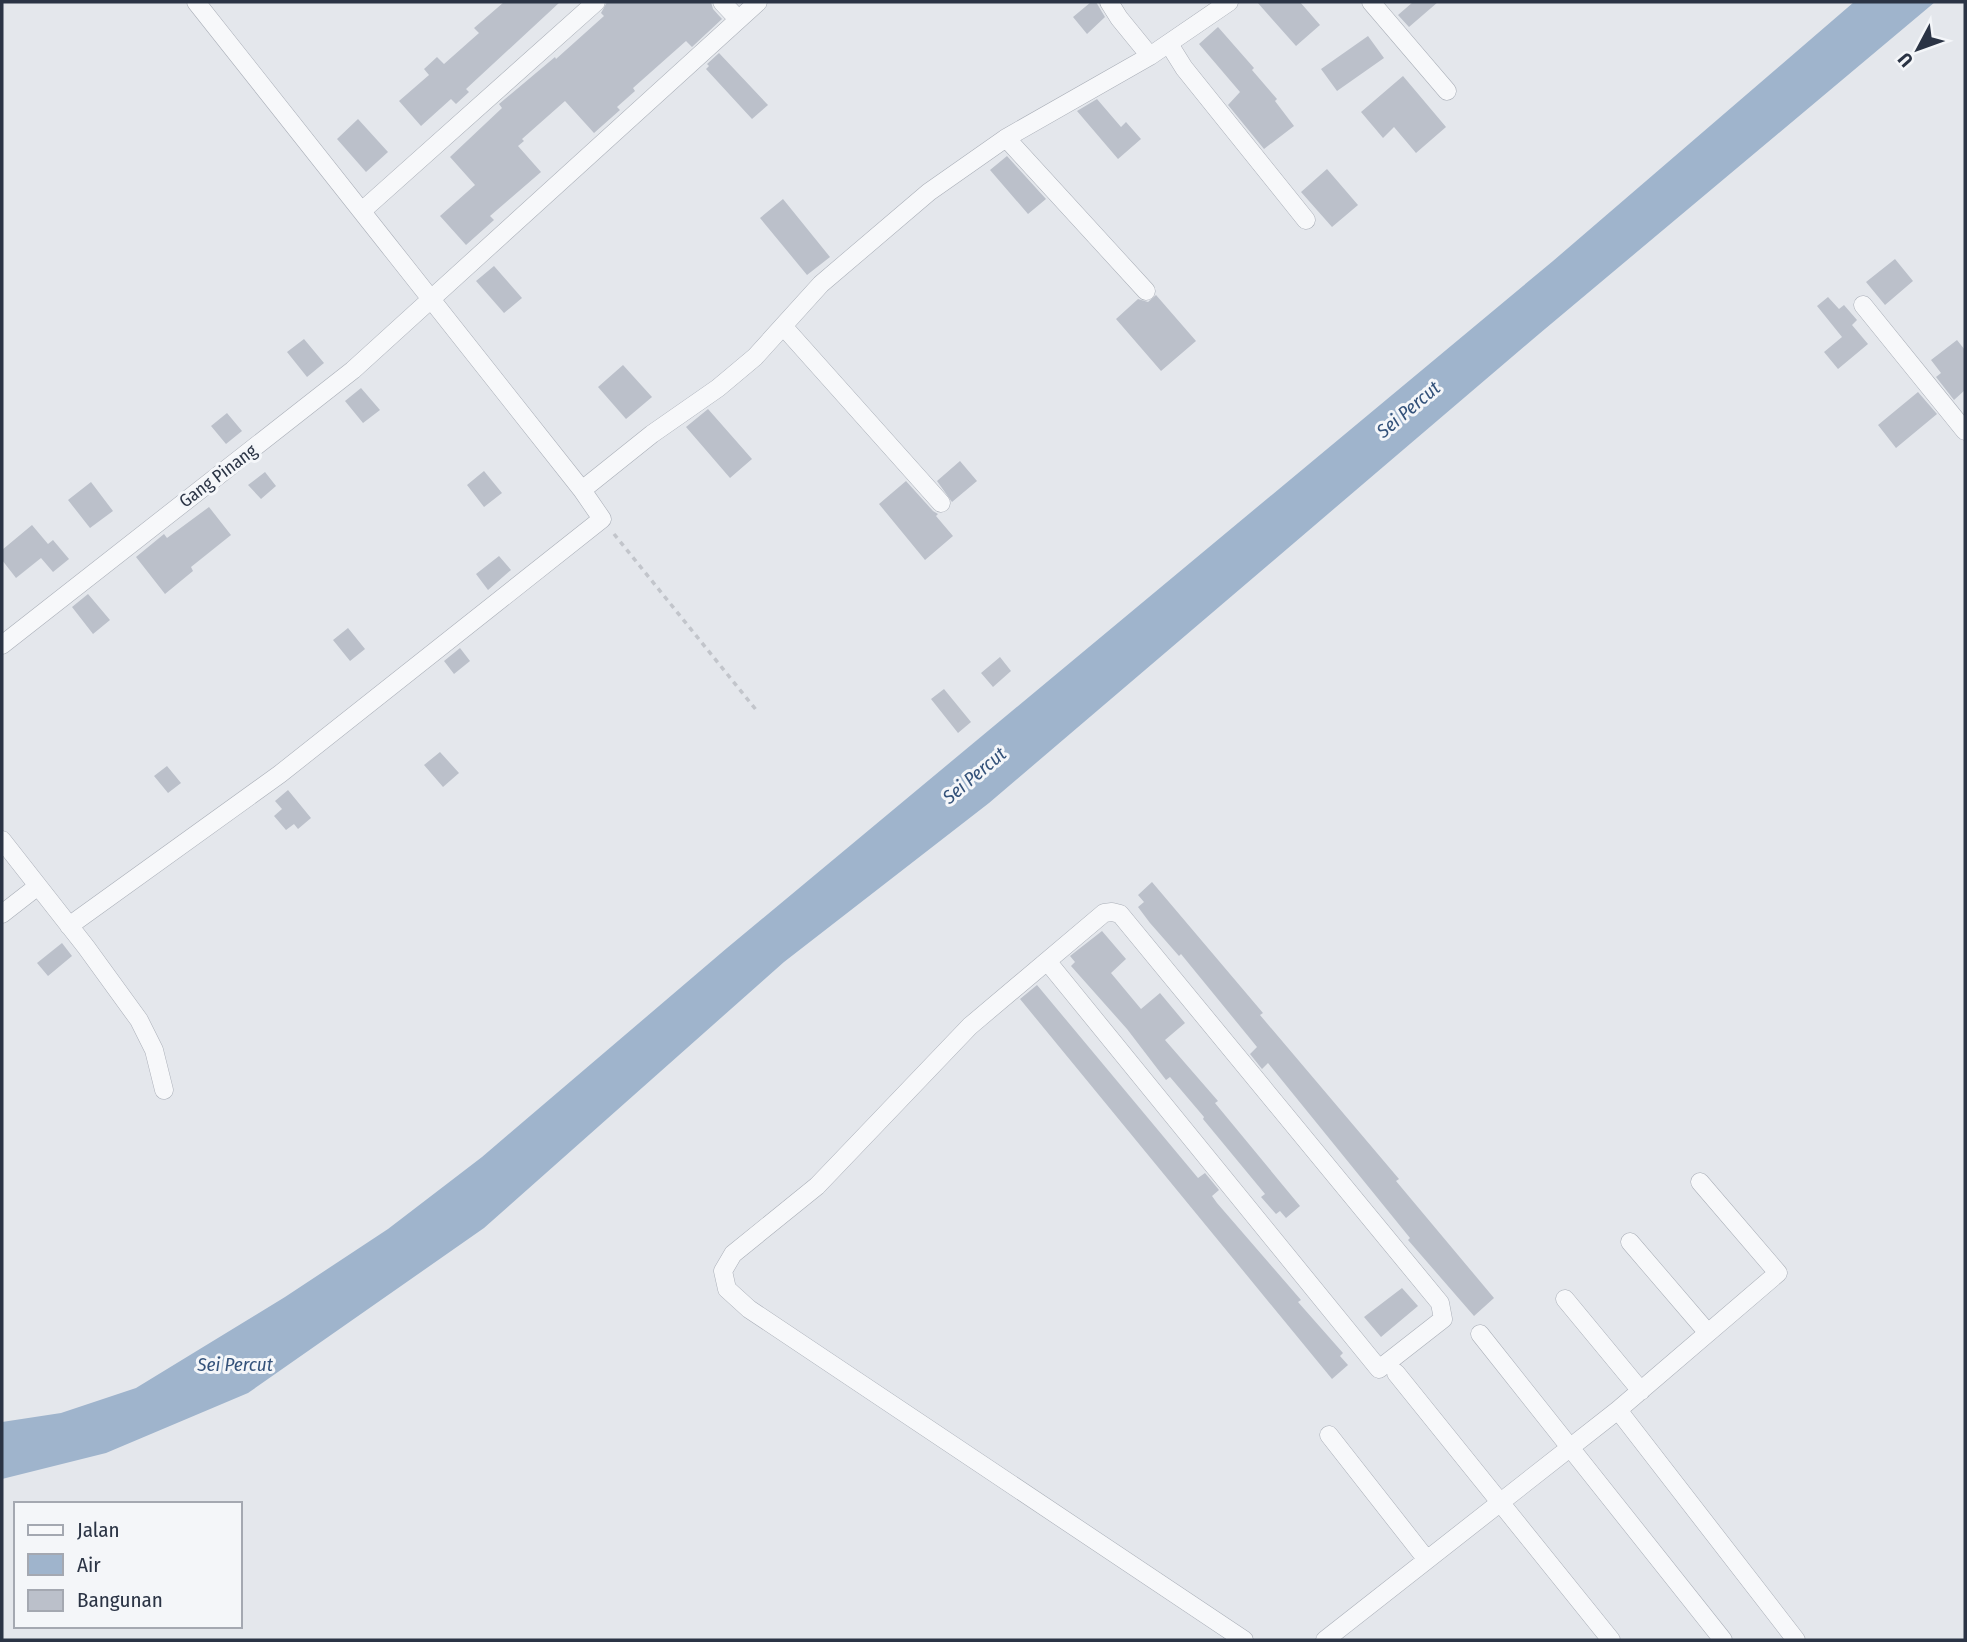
<svg xmlns="http://www.w3.org/2000/svg" width="1967" height="1642" font-family="'Fira Sans Condensed',sans-serif">
	<style>
		.water { fill: #9fb4cc }
		.building { fill: #bbc0ca }
		.lines { fill: none; stroke-linecap: round; stroke-linejoin: round }
		.minor-casing { stroke: #a9aeb7; stroke-width: 19 }
		.path { stroke: #c2c5cb; stroke-width: 3.5; stroke-dasharray: 5 5; stroke-linecap: butt }
		.minor { stroke: #f7f8fa; stroke-width: 18 }
		.labels { text-anchor: middle; stroke-width: 6; stroke-linejoin: round; paint-order: stroke }
		.street-label { font-size: 18px; fill: #2b3445; stroke: #f4f6f9 }
		.water-label { font-size: 19px; font-style: italic; fill: #34527a; stroke: #f4f6f9 }
	</style>
	<rect width="100%" height="100%" fill="#e4e7ec"/>
	<path class="water" d="M 1854,2 L 1935,2 L 1539,334 L 989,803 L 784,962 L 484,1228 L 248,1393 L 106,1453 L 2,1479 L 2,1422 L 61,1413 L 136,1388 L 285,1297 L 388,1229 L 482,1157 L 727,948 L 1553,261 Z"/>
	<path class="building" d="M 504,2 L 560,2 L 466,89 L 469,92 L 456,104 L 451,99 L 421,126 L 399,101 L 429,75 L 424,69 L 437,57 L 444,64 L 479,33 L 474,28 Z
		M 607,2 L 711,2 L 713,9 L 722,19 L 692,47 L 686,41 L 633,88 L 635,91 L 617,107 L 620,110 L 594,133 L 565,101 L 522,139 L 524,141 L 518,146 L 541,172 L 490,216 L 494,220 L 466,245 L 440,216 L 475,185 L 450,157 L 502,108 L 499,104 L 555,57 L 556,59 L 604,16 L 601,13 Z
		M 1091,2 L 1096,2 L 1105,17 L 1087,34 L 1073,17 Z
		M 1257,2 L 1300,2 L 1320,25 L 1296,46 Z
		M 1413,2 L 1438,2 L 1409,27 L 1398,15 Z
		M 1218,27 L 1254,68 L 1252,70 L 1277,99 L 1275,101 L 1294,126 L 1264,149 L 1228,105 L 1240,92 L 1199,44 Z
		M 1368,36 L 1384,58 L 1337,91 L 1321,69 Z
		M 719,53 L 768,105 L 752,119 L 706,69 L 709,66 L 707,64 Z
		M 1403,76 L 1446,127 L 1416,153 L 1394,127 L 1383,138 L 1361,112 Z
		M 1097,99 L 1121,127 L 1126,122 L 1141,139 L 1118,159 L 1077,111 Z
		M 358,119 L 388,152 L 366,172 L 337,139 Z
		M 1007,156 L 1046,199 L 1028,214 L 990,170 Z
		M 1327,169 L 1358,205 L 1332,227 L 1301,192 Z
		M 783,199 L 830,257 L 807,275 L 760,218 Z
		M 1895,259 L 1913,281 L 1885,305 L 1866,282 Z
		M 494,266 L 522,298 L 504,313 L 476,281 Z
		M 1156,295 L 1196,341 L 1161,371 L 1116,319 L 1138,299 L 1148,302 Z
		M 1828,297 L 1839,309 L 1844,305 L 1857,320 L 1852,325 L 1868,344 L 1838,369 L 1824,352 L 1842,337 L 1817,306 Z
		M 304,339 L 324,363 L 307,377 L 287,352 Z
		M 1957,340 L 1965,350 L 1965,390 L 1954,400 L 1936,377 L 1941,373 L 1931,360 Z
		M 623,365 L 652,397 L 626,419 L 598,387 Z
		M 361,388 L 380,410 L 363,423 L 345,401 Z
		M 1918,392 L 1937,414 L 1896,448 L 1878,425 Z
		M 708,409 L 752,459 L 730,478 L 686,427 Z
		M 227,413 L 242,431 L 226,444 L 211,426 Z
		M 960,461 L 977,481 L 952,502 L 937,481 Z
		M 484,471 L 502,493 L 484,507 L 467,485 Z
		M 265,472 L 276,486 L 261,499 L 248,485 Z
		M 906,481 L 933,511 L 938,514 L 936,516 L 953,536 L 925,560 L 879,504 Z
		M 91,482 L 113,511 L 90,528 L 68,500 Z
		M 209,507 L 231,535 L 191,567 L 193,571 L 165,594 L 136,557 L 164,534 L 167,538 Z
		M 32,525 L 48,544 L 53,540 L 69,559 L 53,572 L 41,558 L 16,578 L 2,560 L 2,550 Z
		M 499,556 L 511,570 L 488,590 L 476,574 Z
		M 88,594 L 110,620 L 93,634 L 72,607 Z
		M 348,628 L 365,649 L 350,661 L 333,640 Z
		M 460,648 L 470,661 L 454,674 L 444,661 Z
		M 1000,657 L 1011,671 L 993,687 L 981,673 Z
		M 944,689 L 971,722 L 958,733 L 931,699 Z
		M 440,752 L 459,773 L 443,787 L 424,765 Z
		M 167,766 L 181,783 L 168,793 L 154,776 Z
		M 288,790 L 311,818 L 298,829 L 294,824 L 286,830 L 274,816 L 282,809 L 275,801 Z
		M 1152,882 L 1263,1013 L 1260,1015 L 1399,1179 L 1396,1181 L 1494,1298 L 1474,1316 L 1408,1240 L 1410,1238 L 1268,1063 L 1262,1069 L 1250,1054 L 1257,1047 L 1181,954 L 1179,956 L 1150,923 L 1138,907 L 1144,902 L 1138,895 Z
		M 1102,931 L 1126,959 L 1111,973 L 1141,1009 L 1160,993 L 1185,1023 L 1165,1040 L 1218,1101 L 1215,1103 L 1300,1206 L 1286,1218 L 1280,1211 L 1276,1214 L 1261,1197 L 1265,1194 L 1203,1119 L 1204,1117 L 1170,1077 L 1166,1080 L 1127,1029 L 1071,966 L 1075,962 L 1070,956 Z
		M 62,943 L 72,956 L 48,976 L 37,963 Z
		M 1037,985 L 1198,1178 L 1205,1173 L 1219,1190 L 1212,1196 L 1217,1203 L 1301,1300 L 1298,1302 L 1343,1353 L 1340,1356 L 1348,1365 L 1332,1379 L 1020,999 Z
		M 1402,1288 L 1418,1306 L 1381,1337 L 1364,1317 Z"/>
	<g class="lines">
		<g class="minor-casing">
			<path id="minor" d="M 722,2 L 738,19
				M 1109,2 L 1119,18 L 1150,56
				M 1371,2 L 1447,91
				M 1169,44 L 1184,68 L 1306,220
				M 1006,138 L 1146,291
				M 363,210 L 596,2
				M 1863,305 L 1965,431
				M 783,326 L 941,503
				M 582,490 L 652,434 L 718,388 L 755,357 L 821,284 L 929,192 L 1006,138 L 1150,56 L 1229,2
				M 2,645 L 353,370 L 758,2
				M 2,840 L 86,947 L 139,1020 L 154,1050 L 164,1090
				M 2,914 L 38,886
				M 69,926 L 280,774 L 602,519 L 582,490 C 452,328 326,164 196,2
				M 1047,961 L 1379,1369 L 1443,1319 L 1440,1303 L 1120,914 L 1112,912 L 1104,913 L 970,1026 L 817,1186 L 733,1254 L 723,1271 L 727,1289 L 749,1309 L 1244,1640
				M 1630,1242 L 1708,1333
				M 1565,1299 L 1641,1391
				M 1480,1334 L 1723,1640
				M 1396,1373 L 1611,1640
				M 1618,1410 L 1796,1640
				M 1329,1435 L 1427,1560
				M 1325,1640 L 1618,1410 L 1778,1273 L 1700,1182"/>
		</g>
		<path class="path" d="M 614,534 L 757,711"/>
		<use href="#minor" class="minor"/>
	</g>
	<g class="labels">
		<g class="street-label">
			<text transform="translate(218 476) rotate(-37)" y="6">Gang Pinang</text>
		</g>
		<g class="water-label">
			<text transform="translate(1408 409) rotate(-40)" y="7">Sei Percut</text>
			<text transform="translate(974 775) rotate(-40)" y="7">Sei Percut</text>
			<text x="235" y="1371">Sei Percut</text>
		</g>
	</g>
	<rect width="1967" height="1642" fill="none" stroke="#2b3445" stroke-width="7"/>
	<rect x="14" y="1502" width="228" height="126" fill="#f4f6f9" stroke="#a4a8b1" stroke-width="2"/>
	<rect x="28" y="1525" width="35" height="10" fill="#f7f8fa" stroke="#a4a8b1" stroke-width="2"/>
	<text x="77" y="1537" font-size="21" fill="#2b3445">Jalan</text>
	<rect x="28" y="1554" width="35" height="21" fill="#9fb4cc" stroke="#a4a8b1" stroke-width="2"/>
	<text x="77" y="1572" font-size="21" fill="#2b3445">Air</text>
	<rect x="28" y="1590" width="35" height="21" fill="#bbc0ca" stroke="#a4a8b1" stroke-width="2"/>
	<text x="77" y="1607" font-size="21" fill="#2b3445">Bangunan</text>
	<g transform="translate(1918 49) rotate(229)" stroke="#f4f6f9" stroke-width="5" paint-order="stroke">
	<path d="M0-5L12 26L0 18L-12 26Z" fill="#2b3445"/>
	<text y="-10" font-size="19" font-weight="bold" text-anchor="middle" fill="#2b3445">U</text>
	</g>
</svg>
